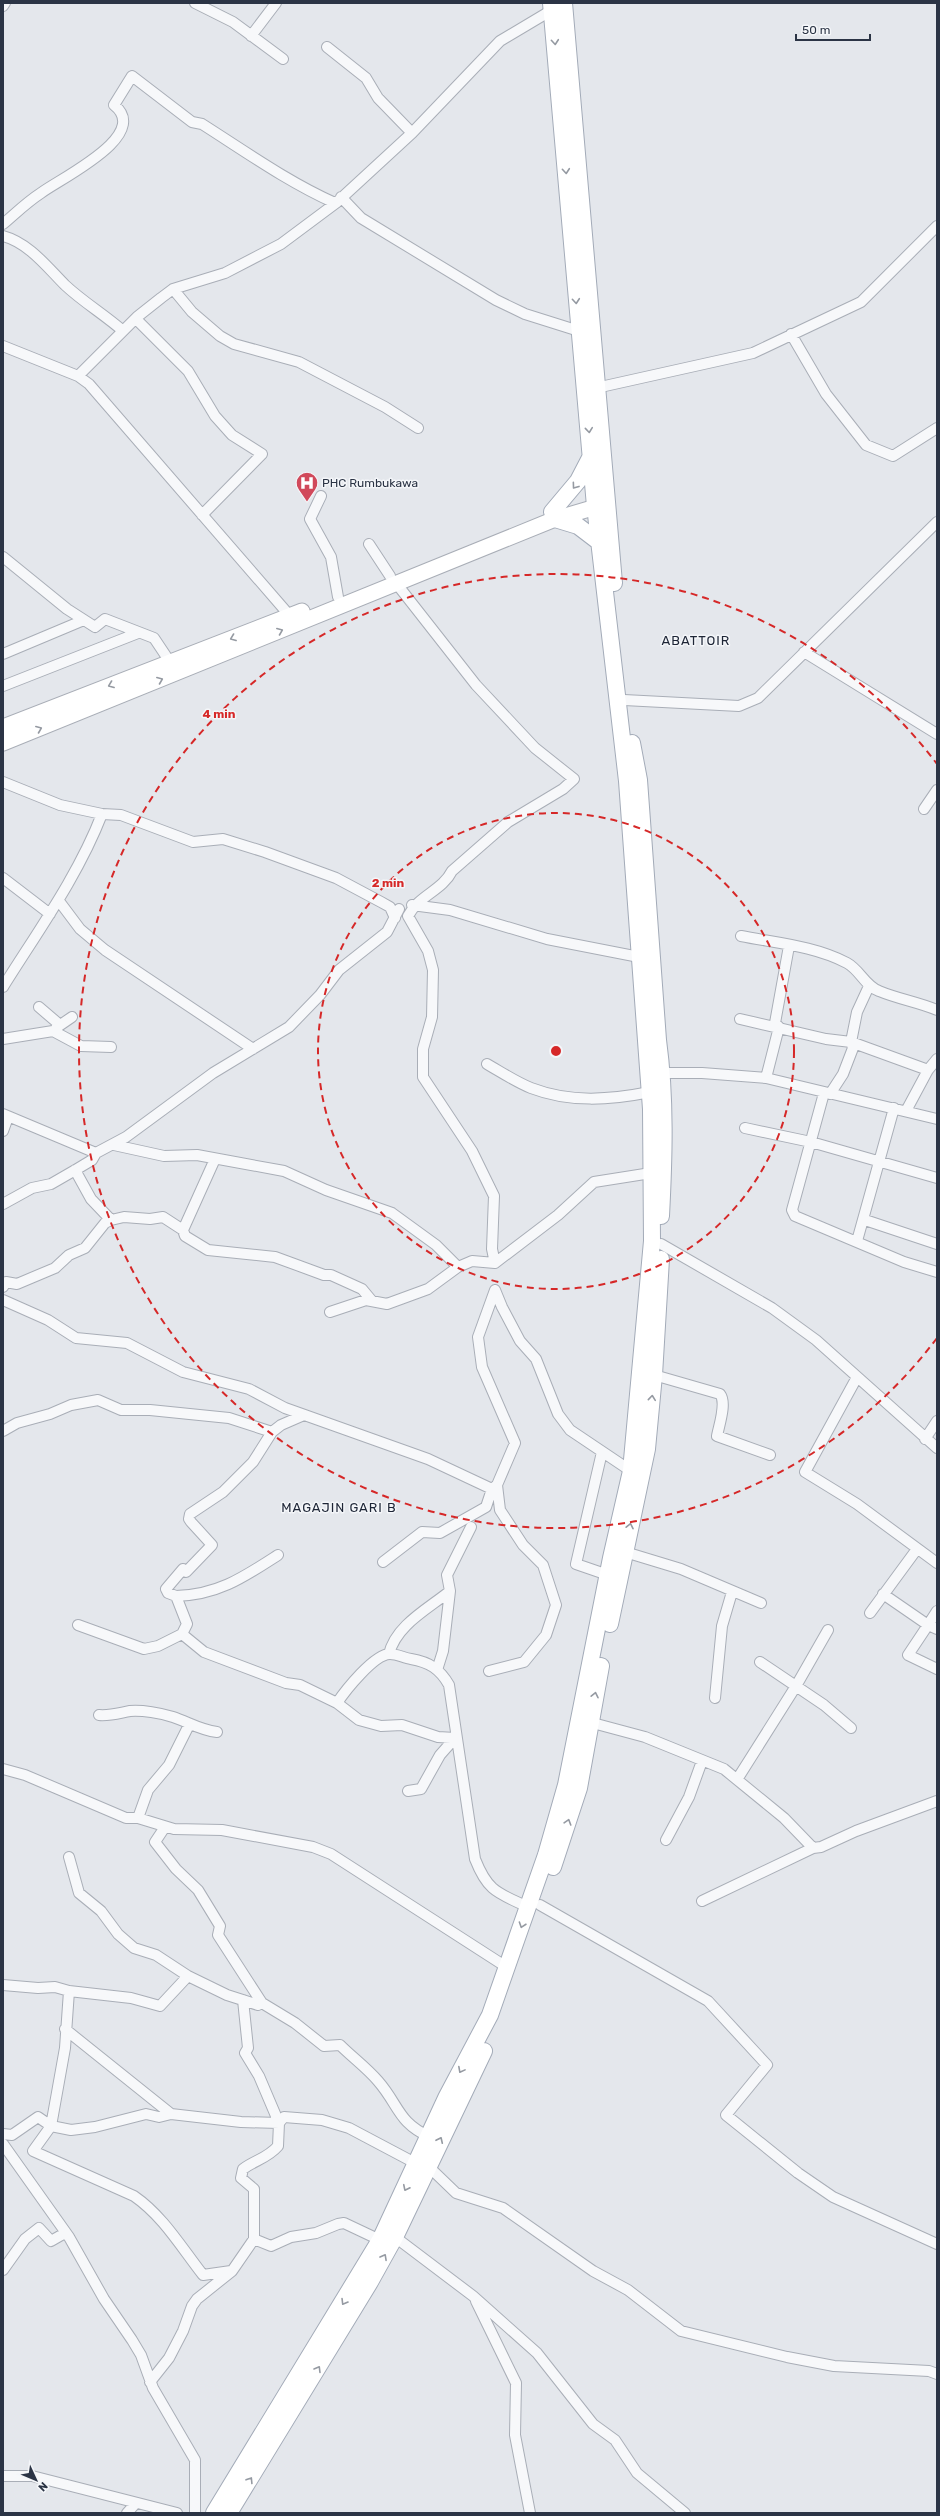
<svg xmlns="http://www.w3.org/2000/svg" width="940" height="2516" font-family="Rubik,sans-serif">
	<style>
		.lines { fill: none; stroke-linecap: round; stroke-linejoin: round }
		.street-casing { stroke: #a9aeb7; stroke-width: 12 }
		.secondary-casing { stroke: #a9aeb7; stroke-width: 17 }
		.primary-casing { stroke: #a3abb8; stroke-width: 18 }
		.street { stroke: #f7f8fa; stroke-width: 10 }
		.secondary { stroke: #fff; stroke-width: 15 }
		.primary { stroke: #fff; stroke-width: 16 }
		.oneway { stroke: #959aa2 }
		.ring { fill: none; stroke: #d62828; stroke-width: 2; stroke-dasharray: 7 5 }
		.labels { text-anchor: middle; stroke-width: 3; stroke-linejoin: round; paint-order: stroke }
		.poi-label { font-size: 12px; fill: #2b3445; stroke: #f4f6f9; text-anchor: start }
		.neighbourhood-label { font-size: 13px; letter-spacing: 1px; fill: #1d2536; stroke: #f4f6f9 }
		.centre { fill: #d62828; stroke: #f4f6f9; stroke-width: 2 }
		.ring-label { font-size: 12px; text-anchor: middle; font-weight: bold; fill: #d62828; stroke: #f4f6f9; stroke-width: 3; stroke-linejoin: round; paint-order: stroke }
	</style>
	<rect width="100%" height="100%" fill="#e4e7ec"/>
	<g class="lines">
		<g class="street-casing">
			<path id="street" d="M 195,3 L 233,22 L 283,59
				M 3,6 L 5,3
				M 251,36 L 276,3
				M 327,47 L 366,78 L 378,98 L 412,133
				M 341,197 L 361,218 L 496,300 L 525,314 L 579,331
				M 3,224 C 16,213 27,202 41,193 C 61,178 152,135 114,105 L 132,76 L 192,122 L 202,124 C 246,152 288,182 335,203
				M 3,236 C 29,243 47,267 65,285 C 83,302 105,315 123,331
				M 173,289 L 192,312 L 220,336 L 234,344 L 299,362 L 385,407 L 418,428
				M 136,319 L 188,371 L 215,416 L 232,435 L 262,454 L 202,515
				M 791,334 L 826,394 L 866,445 L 893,456 L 937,428
				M 3,346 L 78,376 L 89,384 L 290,616
				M 78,376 L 137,317 L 161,298 L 173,289 L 225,273 L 281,244 L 336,203 L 412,133 L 500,41 L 552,10
				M 596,388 L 753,353 L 861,302 L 937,226
				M 321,496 L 310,519 L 331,557 L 338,597
				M 369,544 L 390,576
				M 3,557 L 67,609 L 95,627 L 105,619 L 154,638 L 170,662
				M 396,583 L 476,685 L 535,748 L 574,779 L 563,789 L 508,822 L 452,871 C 442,891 419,895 408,916 L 428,951 L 433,970 L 432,1017 L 423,1049 L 423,1077 L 472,1151 L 494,1196 L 492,1249 L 495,1263
				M 804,652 L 937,734
				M 3,654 L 84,620
				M 3,686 L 138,633
				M 624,700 L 739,706 L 758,698 L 937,522
				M 3,782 L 60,805 L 102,814 L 121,815 L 193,842 L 223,839 L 265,852 L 336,878 L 381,902 L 390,907 L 395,918
				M 924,809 L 937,790
				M 3,878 L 50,914
				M 59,901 L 80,929 L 105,950 L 253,1049
				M 412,905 L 450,910 L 547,939 L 639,957
				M 741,936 C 776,943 815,946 847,963 C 860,970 865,986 879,991 C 898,999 918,1002 937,1010
				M 3,987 C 38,931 78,876 102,814
				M 39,1007 L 60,1025
				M 740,1019 L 826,1039 L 851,1042 L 928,1070
				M 56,1028 L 72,1017
				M 3,1039 L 53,1031 L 81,1046 L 111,1047
				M 487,1064 C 501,1072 516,1082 531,1088 C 570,1103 610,1100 650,1092
				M 662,1073 L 702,1073 L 766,1078 L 937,1119
				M 766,1078 L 779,1027 L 775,1023 L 789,946
				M 824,1093 L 792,1210 L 795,1216 L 904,1262 L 937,1272
				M 830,1094 L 843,1074 L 853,1048 L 851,1042 L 857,1012 L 869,986
				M 906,1111 L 928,1070 L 937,1059
				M 3,1114 L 96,1153
				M 745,1128 L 811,1142 L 937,1178
				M 3,1131 L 8,1117
				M 114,1145 L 164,1156 L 197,1155 L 284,1171 L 326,1190 L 392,1213 L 436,1245 L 458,1267
				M 215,1159 L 183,1230 L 185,1236 L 208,1250 L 275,1257 L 324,1275 L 331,1275 L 362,1289 L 372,1301
				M 75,1170 L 91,1199 L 111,1220
				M 3,1204 L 32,1188 L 51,1184 L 77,1169 L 92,1160 L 96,1153 L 126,1137 L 213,1073 L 289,1027 L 320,995 L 339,970 L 387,932 L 399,909
				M 865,1220 L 937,1244
				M 857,1241 L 894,1108
				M 661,1244 L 772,1308 L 816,1340 L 937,1448
				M 3,1287 L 6,1282 L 17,1284 L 55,1268 L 69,1255 L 85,1248 L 105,1223 L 111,1220 L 124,1217 L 150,1219 L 163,1217 L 183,1230
				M 495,1290 L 502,1307 L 520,1341 L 536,1359 L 558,1414 L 570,1430 L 631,1471
				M 3,1300 L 48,1320 L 76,1338 L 127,1343 L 183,1372 L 249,1389 L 285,1408 L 428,1459 L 492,1489
				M 330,1312 L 366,1300 L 387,1304 L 428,1289 L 458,1267 L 472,1261 L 495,1263 L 558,1215 L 594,1182 L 651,1173
				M 654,1375 L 720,1394 C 727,1403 719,1425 717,1436 L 770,1455
				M 856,1379 L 805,1472 L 857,1504 L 937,1563
				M 3,1431 L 17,1423 L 50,1414 L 71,1405 L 98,1400 L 121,1410 L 150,1410 L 229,1418 L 272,1432
				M 925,1439 L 937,1421
				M 602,1452 L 576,1564 L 608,1575
				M 625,1552 L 681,1569 L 761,1603
				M 383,1562 L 422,1532 L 440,1533 L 486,1507 L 492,1489 L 497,1485
				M 883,1594 L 928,1625 L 937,1611
				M 176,1596 L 168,1593 L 166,1589 L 183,1569 L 186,1572 L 212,1545 L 191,1522 L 189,1519 L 190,1514 L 223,1492 L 253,1462 L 272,1432 L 281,1425 L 304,1415
				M 870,1613 L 917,1549
				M 78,1625 L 144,1649 L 158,1646 L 182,1634 L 204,1652 L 286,1683 L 300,1685 L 337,1703 L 359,1720 L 381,1726 L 402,1725 L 438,1737 L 455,1738
				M 937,1629 L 928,1625 L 908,1655 L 937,1669
				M 182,1634 L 187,1624 L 176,1596 C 218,1595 244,1577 278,1555
				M 389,1654 C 396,1625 428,1609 450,1591
				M 760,1662 L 824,1705 L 851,1728
				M 437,1670 L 443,1651 L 450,1591 L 447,1575 L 471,1527
				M 489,1671 L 524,1662 L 546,1635 L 556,1605 L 543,1565 L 523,1545 L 500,1510 L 497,1485 L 515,1443 L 482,1367 L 478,1337 L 495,1290
				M 715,1698 L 722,1626 L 732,1592
				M 337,1703 C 345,1691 374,1654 390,1654 C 397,1654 404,1658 411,1659 C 429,1662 440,1669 449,1685 L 475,1859 C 488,1892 498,1893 528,1907
				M 99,1715 C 110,1716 119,1713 130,1711 C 142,1710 161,1713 173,1717 C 188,1722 200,1730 217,1732
				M 589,1722 L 645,1737 L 724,1769 L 784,1818 L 813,1848 L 821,1847 L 856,1831 L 937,1801
				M 3,1769 L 25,1775 L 126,1818 L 138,1818 L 174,1829 L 222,1830 L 313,1847 L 331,1854 L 508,1968
				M 738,1778 L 796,1686 L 828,1630
				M 408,1791 L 421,1789 L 440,1755 L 455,1738
				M 138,1818 L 148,1790 L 169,1765 L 189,1725
				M 165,1827 L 155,1842 L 176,1869 L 198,1890 L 220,1926 L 218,1935 L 262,2003 L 295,2023 L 324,2046 L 340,2045 C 352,2057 367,2068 378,2081 C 399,2105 398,2123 430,2137
				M 666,1840 L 689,1797 L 702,1761
				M 69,1857 L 79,1893 L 101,1911 L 118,1934 L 134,1948 L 156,1955 L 188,1976 L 227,1995 L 258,2005 L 262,2003
				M 702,1901 L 813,1848
				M 540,1905 L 708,2001 L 767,2065 L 726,2115 L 798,2173 L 833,2197 L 937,2244
				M 3,1985 L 38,1988 L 55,1987 L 69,1991 L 131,1998 L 160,2006 L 188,1976
				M 69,1991 L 65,2048 L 51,2126 L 33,2151 L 134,2196 C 163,2216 181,2247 203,2275 L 231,2271
				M 65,2029 L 171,2114
				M 279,2123 L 284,2117 L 322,2120 L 349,2128 L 417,2164
				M 3,2134 L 12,2135 L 38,2117 L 51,2126 L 71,2130 L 95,2127 L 146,2114 L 159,2117 L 171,2114 L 241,2122 L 279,2123
				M 3,2144 L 69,2237 L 104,2299 L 132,2340 L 141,2355 L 153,2388 L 195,2460 L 195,2513
				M 428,2166 L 456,2193 L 503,2208 L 593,2271 L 628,2290 L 681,2331 L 787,2357 L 834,2366 L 929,2371 L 937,2374
				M 395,2237 L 473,2296 L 537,2353 L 593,2424 L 615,2440 L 637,2473 L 685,2513
				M 254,2239 L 271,2246 L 291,2237 L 316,2233 L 338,2224 L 344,2223 L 380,2240
				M 3,2270 L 25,2239 L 39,2228 L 51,2241 L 65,2233
				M 476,2301 L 516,2383 L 515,2435 L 530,2513
				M 150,2382 L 169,2358 L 183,2331 L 192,2306 L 197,2299 L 232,2271 L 254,2239 L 254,2189 L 241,2178 L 243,2169 C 255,2160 268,2158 278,2146 L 279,2123 L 259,2076 L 245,2053 L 248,2048 L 243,2000
				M 3,2476 L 32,2476 L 177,2513
				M 127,2513 L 136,2503"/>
		</g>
		<g class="secondary-casing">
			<path id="secondary" d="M 3,727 L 302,611
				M 3,743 L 555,519 L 606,504"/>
		</g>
		<g class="primary-casing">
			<path id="primary" d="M 564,3 L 614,583
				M 552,512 L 578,481 L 591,456
				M 555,519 L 578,526 L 599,542
				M 632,743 L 639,780 L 658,1040 C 666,1099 664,1158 661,1216
				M 610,1624 L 647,1449 L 654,1375 L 661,1259
				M 553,1867 L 579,1788 L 601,1666
				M 214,2513 L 380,2240 L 446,2098 L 490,2015 L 546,1855 L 566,1785 L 611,1558 L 631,1471 L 652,1241 L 651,1109 L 627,781 L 595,506 L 551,3
				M 229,2513 L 370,2282 L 395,2237 L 484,2051"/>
		</g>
		<use href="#street" class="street"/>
		<use href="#secondary" class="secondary"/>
		<use href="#primary" class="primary"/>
	</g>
	<defs><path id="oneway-chevron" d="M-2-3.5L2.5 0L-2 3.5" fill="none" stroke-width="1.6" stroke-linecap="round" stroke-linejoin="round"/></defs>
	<g class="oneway">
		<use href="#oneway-chevron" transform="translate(555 42) rotate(85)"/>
		<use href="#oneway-chevron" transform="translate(566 171) rotate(85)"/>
		<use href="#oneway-chevron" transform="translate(576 301) rotate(85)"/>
		<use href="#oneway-chevron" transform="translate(589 430) rotate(84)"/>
		<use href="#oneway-chevron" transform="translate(575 486) rotate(126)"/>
		<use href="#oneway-chevron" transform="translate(280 631) rotate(-22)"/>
		<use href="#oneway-chevron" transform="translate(233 638) rotate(159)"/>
		<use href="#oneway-chevron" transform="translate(160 680) rotate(-22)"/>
		<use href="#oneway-chevron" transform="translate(111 685) rotate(159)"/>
		<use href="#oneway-chevron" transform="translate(39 729) rotate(-22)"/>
		<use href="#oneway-chevron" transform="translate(652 1398) rotate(-84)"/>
		<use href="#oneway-chevron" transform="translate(630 1526) rotate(-78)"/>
		<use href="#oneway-chevron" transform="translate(595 1695) rotate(-78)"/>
		<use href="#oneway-chevron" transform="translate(568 1822) rotate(-73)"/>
		<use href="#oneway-chevron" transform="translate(522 1925) rotate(109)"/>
		<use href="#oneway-chevron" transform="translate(461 2070) rotate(118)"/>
		<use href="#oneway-chevron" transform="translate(440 2140) rotate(-65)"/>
		<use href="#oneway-chevron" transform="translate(406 2188) rotate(116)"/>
		<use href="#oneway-chevron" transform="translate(384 2257) rotate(-61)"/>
		<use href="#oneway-chevron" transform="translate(344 2302) rotate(121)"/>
		<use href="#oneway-chevron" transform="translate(318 2369) rotate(-59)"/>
		<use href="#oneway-chevron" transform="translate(250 2480) rotate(-58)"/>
	</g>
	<g class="ring">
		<circle cx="556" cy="1051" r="238"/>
		<path d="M937 1338A477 477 0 1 1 937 764"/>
	</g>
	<defs>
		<g id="hospital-pin" transform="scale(1.15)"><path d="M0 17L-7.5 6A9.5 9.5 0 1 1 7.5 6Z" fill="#d1495b" stroke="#f4f6f9"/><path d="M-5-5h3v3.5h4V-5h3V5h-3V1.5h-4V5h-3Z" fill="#fff"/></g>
	</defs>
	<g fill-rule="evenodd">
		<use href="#hospital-pin" x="307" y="483"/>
	</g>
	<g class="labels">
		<g class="poi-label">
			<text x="322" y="487">PHC Rumbukawa</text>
		</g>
		<g class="neighbourhood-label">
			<text x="696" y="645">ABATTOIR</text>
			<text x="339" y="1512">MAGAJIN GARI B</text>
		</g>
	</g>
	<circle cx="556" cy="1051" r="6" class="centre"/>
	<g class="ring-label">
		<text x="219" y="718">4 min</text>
		<text x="388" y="887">2 min</text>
	</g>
	<rect width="940" height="2516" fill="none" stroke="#2b3445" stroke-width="8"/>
	<g transform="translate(36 2480) rotate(134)" stroke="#f4f6f9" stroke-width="3" paint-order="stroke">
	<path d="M0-3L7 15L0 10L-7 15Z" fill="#2b3445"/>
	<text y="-6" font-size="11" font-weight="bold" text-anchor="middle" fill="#2b3445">N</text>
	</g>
	<path d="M796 34v6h74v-6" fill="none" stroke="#2b3445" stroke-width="2"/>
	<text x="802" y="34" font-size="12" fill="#2b3445" stroke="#f4f6f9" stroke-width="3" paint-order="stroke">50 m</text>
</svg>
